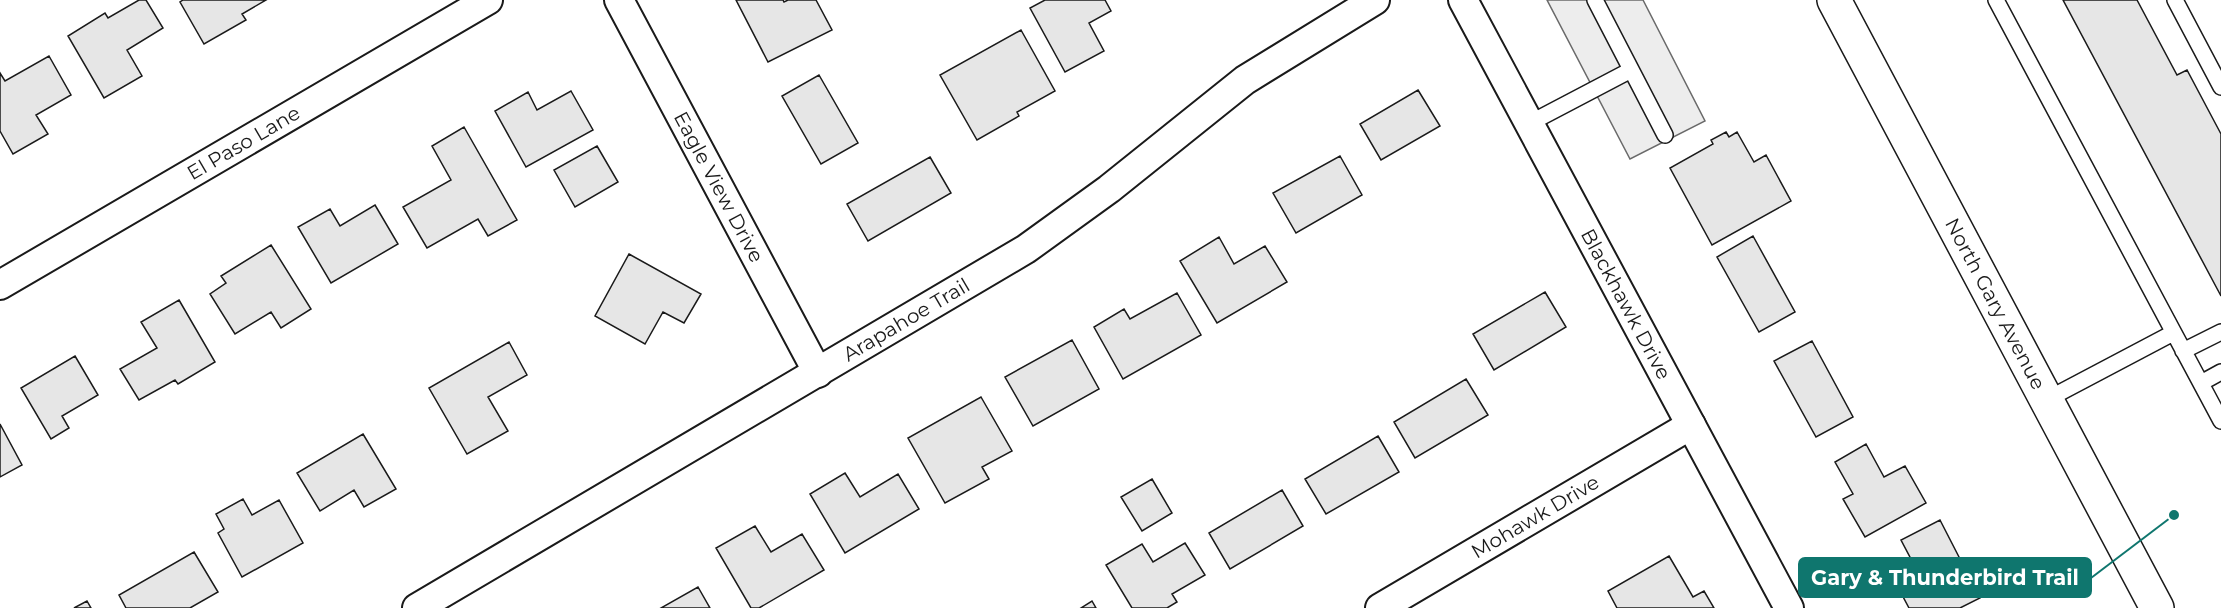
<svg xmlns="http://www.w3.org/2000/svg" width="2221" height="608" font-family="Montserrat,sans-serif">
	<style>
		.parking { fill: #ededed; stroke: #6a6a6a; stroke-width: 1.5 }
		.building { fill: #e6e6e6; stroke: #1a1a1a; stroke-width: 1.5 }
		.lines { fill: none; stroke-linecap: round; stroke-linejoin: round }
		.lane-casing { stroke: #1a1a1a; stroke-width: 18 }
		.street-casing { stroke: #1a1a1a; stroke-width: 32 }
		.secondary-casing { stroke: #1a1a1a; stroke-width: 36 }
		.lane { stroke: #fff; stroke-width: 15 }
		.street { stroke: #fff; stroke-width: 28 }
		.secondary { stroke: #fff; stroke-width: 33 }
		.labels { text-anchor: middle; stroke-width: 4.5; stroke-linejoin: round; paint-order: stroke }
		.street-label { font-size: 20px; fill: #1a1a1a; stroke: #fff }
		.leader { fill: none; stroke: #0f766e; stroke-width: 2 }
		.callout-dot { fill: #0f766e; stroke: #fff; stroke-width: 2 }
		.callout { fill: #0f766e; stroke: #0f766e; stroke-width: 2 }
		.callout-label { font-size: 21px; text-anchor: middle; font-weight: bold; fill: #fff }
	</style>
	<rect width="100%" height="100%" fill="#fff"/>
	<path class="parking" d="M 1547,0 L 1643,0 L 1705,121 L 1630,159 Z"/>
	<path class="building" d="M 139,0 L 146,0 L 163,28 L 127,50 L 142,76 L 104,98 L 68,36 L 105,13 L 108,18 Z
		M 183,0 L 266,0 L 242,14 L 246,20 L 204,44 L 180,2 Z
		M 736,0 L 783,0 L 784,2 L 788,0 L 816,0 L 832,30 L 768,62 Z
		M 1045,0 L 1105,0 L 1111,11 L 1089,23 L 1104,51 L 1065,72 L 1030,8 Z
		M 2063,0 L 2137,0 L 2177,75 L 2187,70 L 2221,134 L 2221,296 Z
		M 1021,30 L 1055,91 L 1017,112 L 1019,116 L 977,140 L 940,75 Z
		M 49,56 L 71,95 L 36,115 L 48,134 L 13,154 L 0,131 L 0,73 L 5,81 Z
		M 819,75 L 858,143 L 821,164 L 782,96 Z
		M 1418,90 L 1440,126 L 1381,160 L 1360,124 Z
		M 571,91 L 593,130 L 526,167 L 495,111 L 528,92 L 537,110 Z
		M 464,127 L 517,220 L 488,236 L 478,219 L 427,248 L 403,207 L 451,180 L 432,146 Z
		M 1726,132 L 1729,137 L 1737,132 L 1754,162 L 1766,155 L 1791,201 L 1712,245 L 1670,168 L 1713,144 L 1711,140 Z
		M 597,146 L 618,182 L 575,207 L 554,170 Z
		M 1340,156 L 1362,195 L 1296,233 L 1273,193 Z
		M 930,157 L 951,193 L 868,241 L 847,204 Z
		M 375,205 L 398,244 L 331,283 L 298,227 L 330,209 L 340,226 Z
		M 1753,236 L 1795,312 L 1759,332 L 1717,257 Z
		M 1219,237 L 1234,264 L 1265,246 L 1287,282 L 1217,323 L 1180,261 Z
		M 271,245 L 311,309 L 281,328 L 271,312 L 235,334 L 210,294 L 226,283 L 221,276 Z
		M 629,254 L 701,294 L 684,323 L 663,312 L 645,344 L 595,316 Z
		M 1545,292 L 1566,327 L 1494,370 L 1473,334 Z
		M 1177,293 L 1201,335 L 1123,379 L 1094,327 L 1124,309 L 1130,319 Z
		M 179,300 L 215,362 L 178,384 L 175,380 L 139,400 L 120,369 L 157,348 L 141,322 Z
		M 1072,340 L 1099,389 L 1033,426 L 1005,377 Z
		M 1812,341 L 1853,417 L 1816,437 L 1774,361 Z
		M 509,342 L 527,375 L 488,397 L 508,431 L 467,454 L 429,388 Z
		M 75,356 L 98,395 L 62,416 L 69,428 L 51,439 L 21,388 Z
		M 1466,379 L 1488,415 L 1415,458 L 1394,422 Z
		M 981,397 L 1012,451 L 982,467 L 989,479 L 945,503 L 908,438 Z
		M 0,424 L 22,465 L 0,477 Z
		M 363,434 L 396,489 L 364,507 L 354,490 L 320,511 L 297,473 Z
		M 1378,436 L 1399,472 L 1326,514 L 1305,479 Z
		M 1866,444 L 1884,477 L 1905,466 L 1926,503 L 1865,537 L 1843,499 L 1853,494 L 1835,462 Z
		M 845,473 L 860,497 L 898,474 L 919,509 L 845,553 L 810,494 Z
		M 1152,479 L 1172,513 L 1142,531 L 1121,497 Z
		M 1282,490 L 1303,526 L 1230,569 L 1209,533 Z
		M 243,499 L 252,515 L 279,500 L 303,543 L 242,577 L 218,533 L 224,529 L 216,514 Z
		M 1940,520 L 1980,598 L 1960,608 L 1909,608 L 1900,591 L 1922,580 L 1901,540 Z
		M 755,526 L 771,552 L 802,534 L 824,570 L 759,608 L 751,608 L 716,548 Z
		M 1185,543 L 1205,575 L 1172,594 L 1177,602 L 1167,608 L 1132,608 L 1106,565 L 1142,544 L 1153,562 Z
		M 194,552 L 218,592 L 190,608 L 126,608 L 119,595 Z
		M 1669,556 L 1693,597 L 1704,591 L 1714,608 L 1617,608 L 1608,591 Z
		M 698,587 L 710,608 L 661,608 Z
		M 87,601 L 91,608 L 74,608 Z
		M 1092,601 L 1096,608 L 1081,608 Z"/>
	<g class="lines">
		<g class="lane-casing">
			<path id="lane" d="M 1595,0 L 1665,135
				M 1996,0 L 2221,421
				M 2175,0 L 2221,87
				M 1530,123 L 1631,70
				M 2183,351 L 2221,332
				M 2201,383 L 2221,372
				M 2046,400 L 2173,333"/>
		</g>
		<g class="street-casing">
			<g id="street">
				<path id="s1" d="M 619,0 L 818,373"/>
				<path id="s2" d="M 1463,0 L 1789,608"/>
				<path id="s3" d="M 0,285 L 488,0"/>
				<path id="s4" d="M 417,608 L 1026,249 L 1109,189 L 1245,80 L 1375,0"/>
				<path id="s5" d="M 1380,608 L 1691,425"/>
			</g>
		</g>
		<g class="secondary-casing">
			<g id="secondary">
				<path id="s6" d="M 1834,0 L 2157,608"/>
			</g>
		</g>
		<use href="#lane" class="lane"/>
		<use href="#street" class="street"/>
		<use href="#secondary" class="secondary"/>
	</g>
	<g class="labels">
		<g class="street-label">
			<text dy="7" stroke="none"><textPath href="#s3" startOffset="282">El Paso Lane</textPath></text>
			<text dy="7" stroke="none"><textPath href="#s1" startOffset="212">Eagle View Drive</textPath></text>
			<text dy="7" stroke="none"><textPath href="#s2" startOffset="345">Blackhawk Drive</textPath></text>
			<text dy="7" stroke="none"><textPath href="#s6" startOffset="344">North Gary Avenue</textPath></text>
			<text dy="7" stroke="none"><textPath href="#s4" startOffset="568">Arapahoe Trail</textPath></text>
			<text dy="7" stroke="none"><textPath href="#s5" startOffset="180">Mohawk Drive</textPath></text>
		</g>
	</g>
	<path class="leader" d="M2174 515L2091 578"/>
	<circle class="callout-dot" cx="2174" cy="515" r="6"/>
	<rect class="callout" x="1799" y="558" width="292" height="39" rx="6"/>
	<g class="callout-label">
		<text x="1945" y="585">Gary &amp; Thunderbird Trail</text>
	</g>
</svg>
